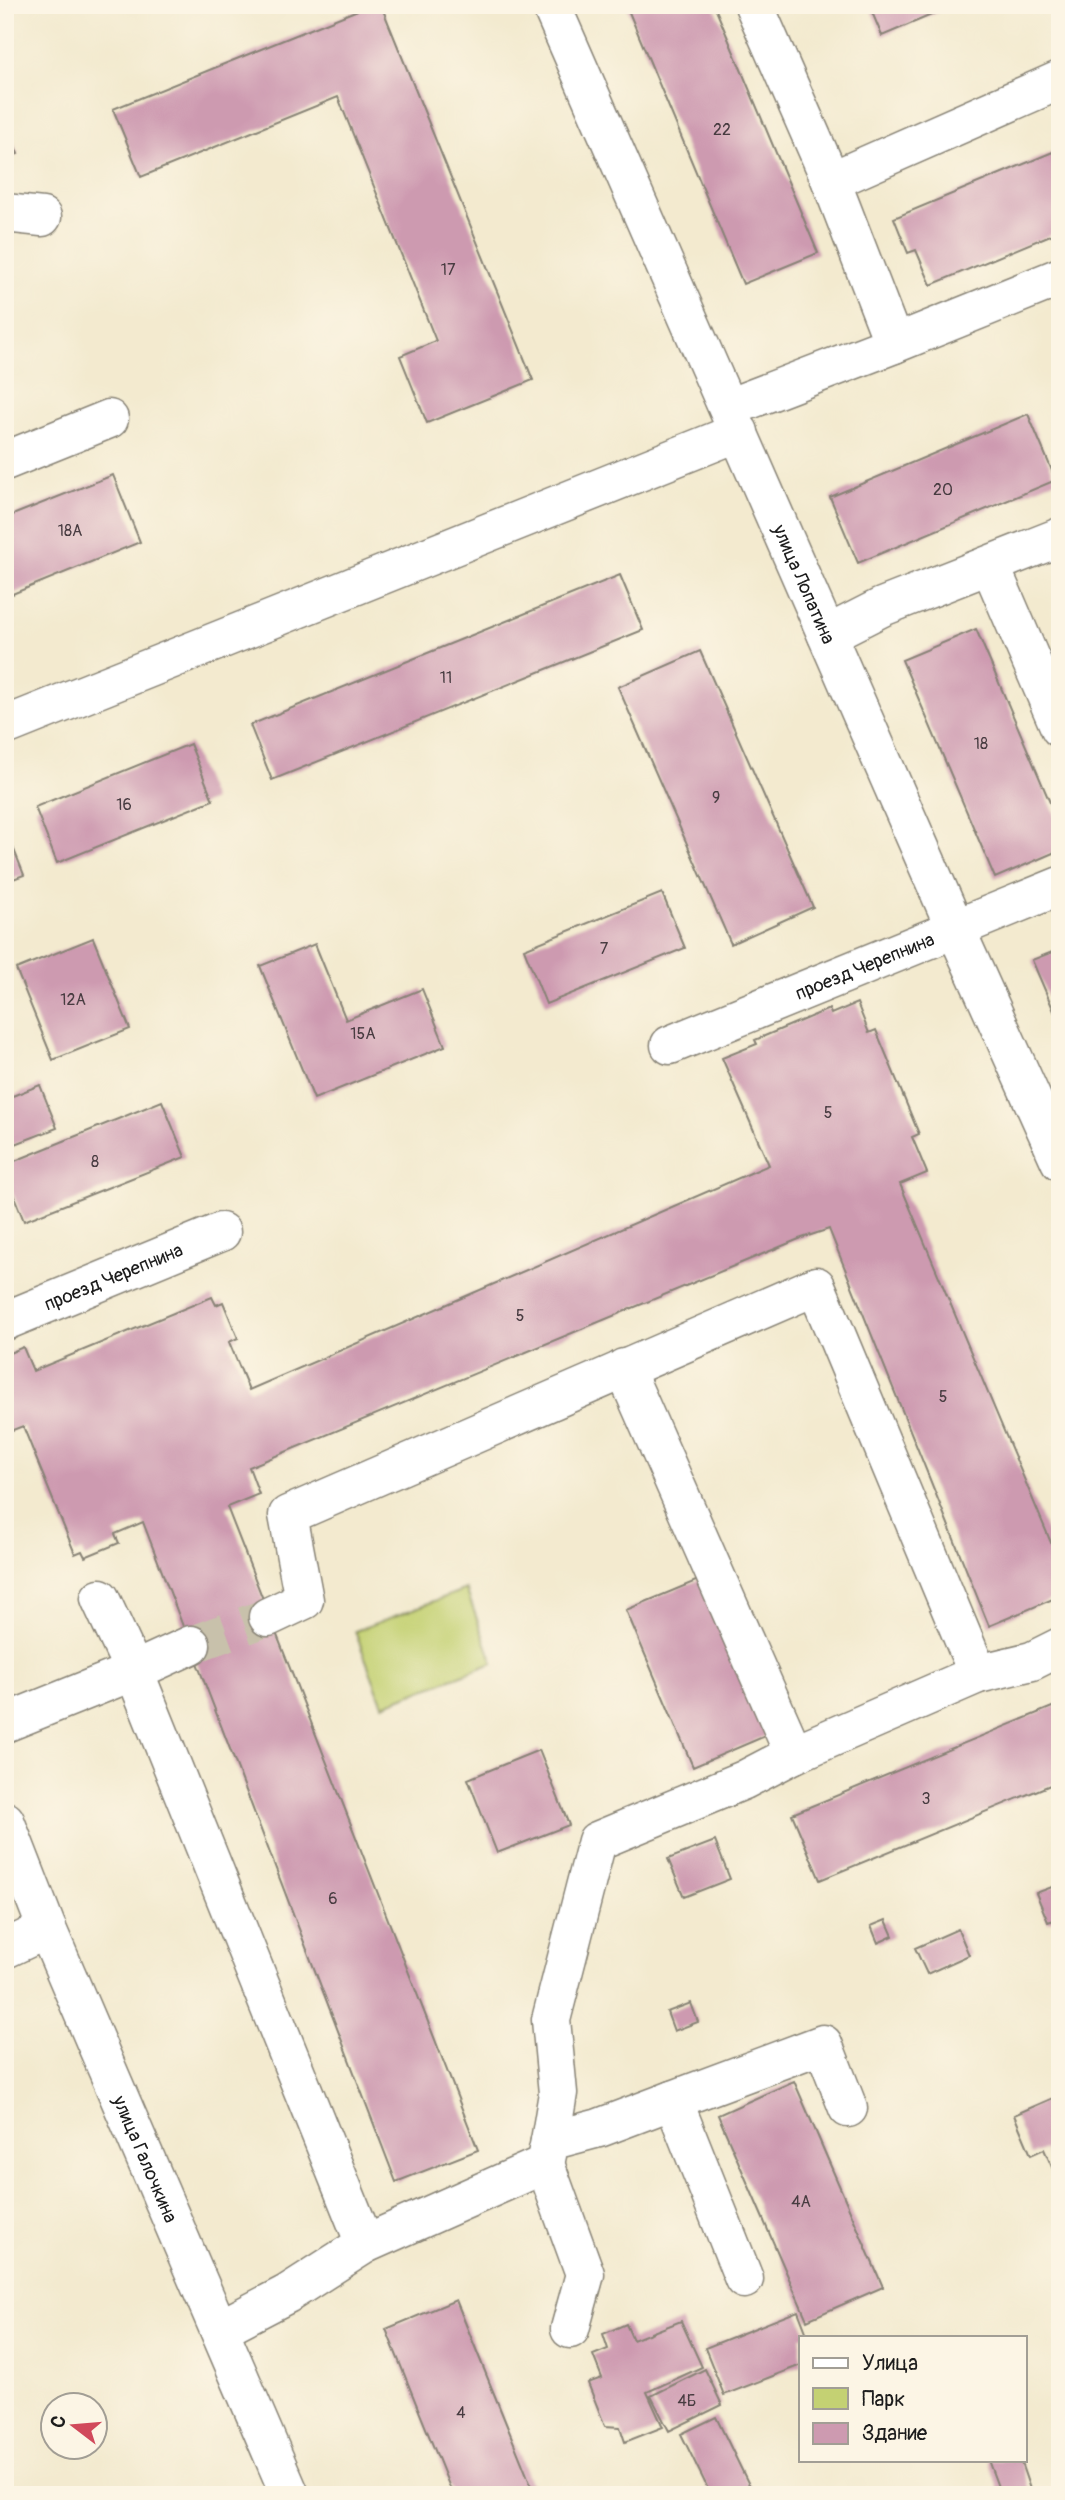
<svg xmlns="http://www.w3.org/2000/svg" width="1065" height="2500" font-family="Pangolin,sans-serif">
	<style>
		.green { fill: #c4d173; stroke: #707648; stroke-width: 2 }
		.building { fill: #cd9ab0 }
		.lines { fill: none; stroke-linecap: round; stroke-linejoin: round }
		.minor-tunnel { stroke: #c8c1ab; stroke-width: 38; stroke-dasharray: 38 19; stroke-linecap: butt }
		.minor-casing { stroke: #888376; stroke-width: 41 }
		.minor { stroke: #fff; stroke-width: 38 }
		.labels { text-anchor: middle; stroke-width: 7; stroke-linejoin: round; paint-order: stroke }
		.number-label { font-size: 16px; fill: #483c41 }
		.street-label { font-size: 19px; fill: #1c1c1c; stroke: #fcf5e5 }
	</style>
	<rect width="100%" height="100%" fill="#fcf5e5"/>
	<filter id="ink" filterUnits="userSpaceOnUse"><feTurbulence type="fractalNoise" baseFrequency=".0143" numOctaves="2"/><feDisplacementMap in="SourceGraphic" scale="14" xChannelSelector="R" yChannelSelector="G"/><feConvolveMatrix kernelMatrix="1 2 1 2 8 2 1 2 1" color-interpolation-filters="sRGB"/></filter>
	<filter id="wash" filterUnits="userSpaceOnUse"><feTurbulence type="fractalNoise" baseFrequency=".00686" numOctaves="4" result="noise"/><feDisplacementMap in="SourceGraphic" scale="28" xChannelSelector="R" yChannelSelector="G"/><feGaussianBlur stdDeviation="1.57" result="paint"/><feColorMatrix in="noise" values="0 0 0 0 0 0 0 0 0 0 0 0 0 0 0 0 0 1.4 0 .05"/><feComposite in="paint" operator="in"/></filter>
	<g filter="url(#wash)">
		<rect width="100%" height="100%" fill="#f3eacf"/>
		<path class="green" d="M 466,1589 L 493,1663 L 383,1705 L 355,1631 Z"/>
		<g id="blocks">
			<path class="building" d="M 370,5 L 381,5 L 533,380 L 427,423 L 400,356 L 436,341 L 338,97 L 141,177 L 113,109 Z
				M 626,5 L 714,5 L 818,253 L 743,284 Z
				M 869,5 L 955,5 L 882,36 Z
				M 5,122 L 18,154 L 5,159 Z
				M 1060,149 L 1060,231 L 931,285 L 916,250 L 908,253 L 894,218 Z
				M 1028,414 L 1056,480 L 858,563 L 830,497 Z
				M 113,475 L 140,542 L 5,597 L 5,518 Z
				M 620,575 L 643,630 L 272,780 L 250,725 Z
				M 976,629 L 1060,826 L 1060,850 L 995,878 L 902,660 Z
				M 700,651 L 813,907 L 731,944 L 618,687 Z
				M 190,744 L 213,800 L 57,863 L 35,807 Z
				M 5,827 L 24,875 L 5,882 Z
				M 662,893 L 685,948 L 546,1004 L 524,949 Z
				M 93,938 L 130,1029 L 53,1060 L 16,969 Z
				M 315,944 L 346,1020 L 422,989 L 445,1046 L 314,1099 L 260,966 Z
				M 1060,949 L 1060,1025 L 1032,960 Z
				M 857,1003 L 869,1033 L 876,1030 L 919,1134 L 912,1137 L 927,1173 L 900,1184 L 1060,1564 L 1060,1596 L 989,1626 L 829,1229 L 799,1239 L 249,1467 L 259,1494 L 227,1507 L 478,2150 L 396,2182 L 143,1522 L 115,1534 L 119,1543 L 85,1557 L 82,1551 L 75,1554 L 23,1426 L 5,1433 L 5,1355 L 23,1347 L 33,1371 L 212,1297 L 216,1305 L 223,1302 L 238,1338 L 229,1342 L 249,1390 L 769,1165 L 722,1058 L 757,1044 L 755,1040 L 829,1009 L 831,1014 Z
				M 40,1085 L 57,1128 L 5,1148 L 5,1099 Z
				M 162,1101 L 185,1157 L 24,1221 L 5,1174 L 5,1165 Z
				M 703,1578 L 770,1734 L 693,1767 L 626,1610 Z
				M 1057,1705 L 1060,1711 L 1060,1781 L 820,1880 L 792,1814 Z
				M 539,1750 L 569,1825 L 497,1853 L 468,1779 Z
				M 715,1841 L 730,1879 L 684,1897 L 668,1859 Z
				M 1060,1884 L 1060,1918 L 1048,1922 L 1036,1893 Z
				M 886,1920 L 893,1936 L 878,1943 L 871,1926 Z
				M 958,1929 L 969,1955 L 927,1974 L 915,1948 Z
				M 691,2003 L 698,2022 L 674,2031 L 667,2012 Z
				M 794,2081 L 883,2287 L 807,2320 L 718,2115 Z
				M 1060,2095 L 1060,2185 L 1044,2149 L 1031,2155 L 1014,2115 Z
				M 456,2300 L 535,2495 L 453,2495 L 386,2329 Z
				M 798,2311 L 808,2337 L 801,2337 L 801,2365 L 724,2395 L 705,2348 Z
				M 681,2321 L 702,2367 L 647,2392 L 663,2427 L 625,2442 L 620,2427 L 605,2426 L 588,2383 L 602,2378 L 593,2355 L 608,2349 L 603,2334 L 626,2324 L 633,2340 Z
				M 705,2369 L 722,2405 L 669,2431 L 651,2396 Z
				M 716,2417 L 754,2495 L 711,2495 L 681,2434 Z
				M 988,2460 L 1020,2460 L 1032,2495 L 1001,2495 Z"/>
		</g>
	</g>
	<g filter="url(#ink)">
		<use href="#blocks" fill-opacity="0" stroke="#888376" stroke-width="2"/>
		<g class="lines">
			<path class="minor-tunnel" d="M 191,1645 L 268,1617"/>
			<g class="minor-casing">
				<g id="minor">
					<path id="s1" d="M 551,5 L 956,930 L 1060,1161"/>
					<path d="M 831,181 L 1060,80"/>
					<path d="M 5,213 L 42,217"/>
					<path d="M 894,344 L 1060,277"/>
					<path d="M 728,408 L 894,344 L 831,181 L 754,5"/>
					<path d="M 5,461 L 109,419"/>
					<path d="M 990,565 L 1060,728"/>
					<path d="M 827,635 L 882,607 L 1060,537"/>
					<path d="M 5,726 L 739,432"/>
					<path id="s2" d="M 670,1045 L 1060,886"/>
					<path id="s3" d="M 5,1321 L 221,1232"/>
					<path d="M 624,1368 L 794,1754"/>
					<path d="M 100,1598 L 134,1671 L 365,2244"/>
					<path d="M 268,1617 L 304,1600 L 288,1515 L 816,1286 L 978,1674"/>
					<path d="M 5,1723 L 134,1671 L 191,1645"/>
					<path id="s4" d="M 5,1821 L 47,1929 L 290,2495"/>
					<path d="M 5,1949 L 47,1929"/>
					<path d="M 673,2100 L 823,2044 L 848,2108"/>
					<path d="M 550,2141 L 558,2093 L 551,2020 L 597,1841 L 744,1780 L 794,1754 L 978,1674 L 1032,1661 L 1060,1647"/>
					<path d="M 545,2164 L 585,2274 L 570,2329"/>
					<path d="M 220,2329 L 287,2294 L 365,2244 L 545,2164 L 550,2141 L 599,2128 L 673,2100 L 744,2279"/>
				</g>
			</g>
			<use href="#minor" class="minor"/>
		</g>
	</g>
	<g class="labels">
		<g class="number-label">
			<text x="722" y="135">22</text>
			<text x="448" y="275">17</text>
			<text x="943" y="495">20</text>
			<text x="70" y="536">18А</text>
			<text x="446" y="683">11</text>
			<text x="981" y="749">18</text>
			<text x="716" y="803">9</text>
			<text x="124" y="810">16</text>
			<text x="604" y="954">7</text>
			<text x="73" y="1005">12А</text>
			<text x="363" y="1039">15А</text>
			<text x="828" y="1118">5</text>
			<text x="95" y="1167">8</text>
			<text x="520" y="1321">5</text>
			<text x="943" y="1402">5</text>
			<text x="926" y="1804">3</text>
			<text x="333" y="1904">6</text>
			<text x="801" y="2207">4А</text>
			<text x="687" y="2406">4Б</text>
			<text x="461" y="2418">4</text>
		</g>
		<g class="street-label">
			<text dy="7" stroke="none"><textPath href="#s1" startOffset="632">улица Лопатина</textPath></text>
			<text dy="7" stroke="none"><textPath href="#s2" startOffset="210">проезд Черепнина</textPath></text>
			<text dy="7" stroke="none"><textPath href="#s3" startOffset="117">проезд Черепнина</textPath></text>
			<text dy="7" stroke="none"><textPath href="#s4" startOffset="366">улица Галочкина</textPath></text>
		</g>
	</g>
	<rect width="1065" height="2500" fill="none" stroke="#fcf5e5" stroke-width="28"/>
	<rect x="799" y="2336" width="228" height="126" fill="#fcf5e5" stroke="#a29e95" stroke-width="2"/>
	<rect x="813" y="2358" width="35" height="10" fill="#ffffff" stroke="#a29e95" stroke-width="2"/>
	<text x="862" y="2370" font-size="21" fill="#1c1c1c">Улица</text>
	<rect x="813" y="2388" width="35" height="21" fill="#c4d173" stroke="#a29e95" stroke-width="2"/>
	<text x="862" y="2406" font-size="21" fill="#1c1c1c">Парк</text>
	<rect x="813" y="2423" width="35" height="21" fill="#cd9ab0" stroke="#a29e95" stroke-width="2"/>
	<text x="862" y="2440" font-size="21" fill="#1c1c1c">Здание</text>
	<g transform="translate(74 2426) rotate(286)"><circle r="33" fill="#fcf5e5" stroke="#a29e95" stroke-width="2"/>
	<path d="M0-5L12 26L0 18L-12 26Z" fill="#d1495b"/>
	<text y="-10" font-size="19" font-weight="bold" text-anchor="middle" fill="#1c1c1c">С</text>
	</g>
</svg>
